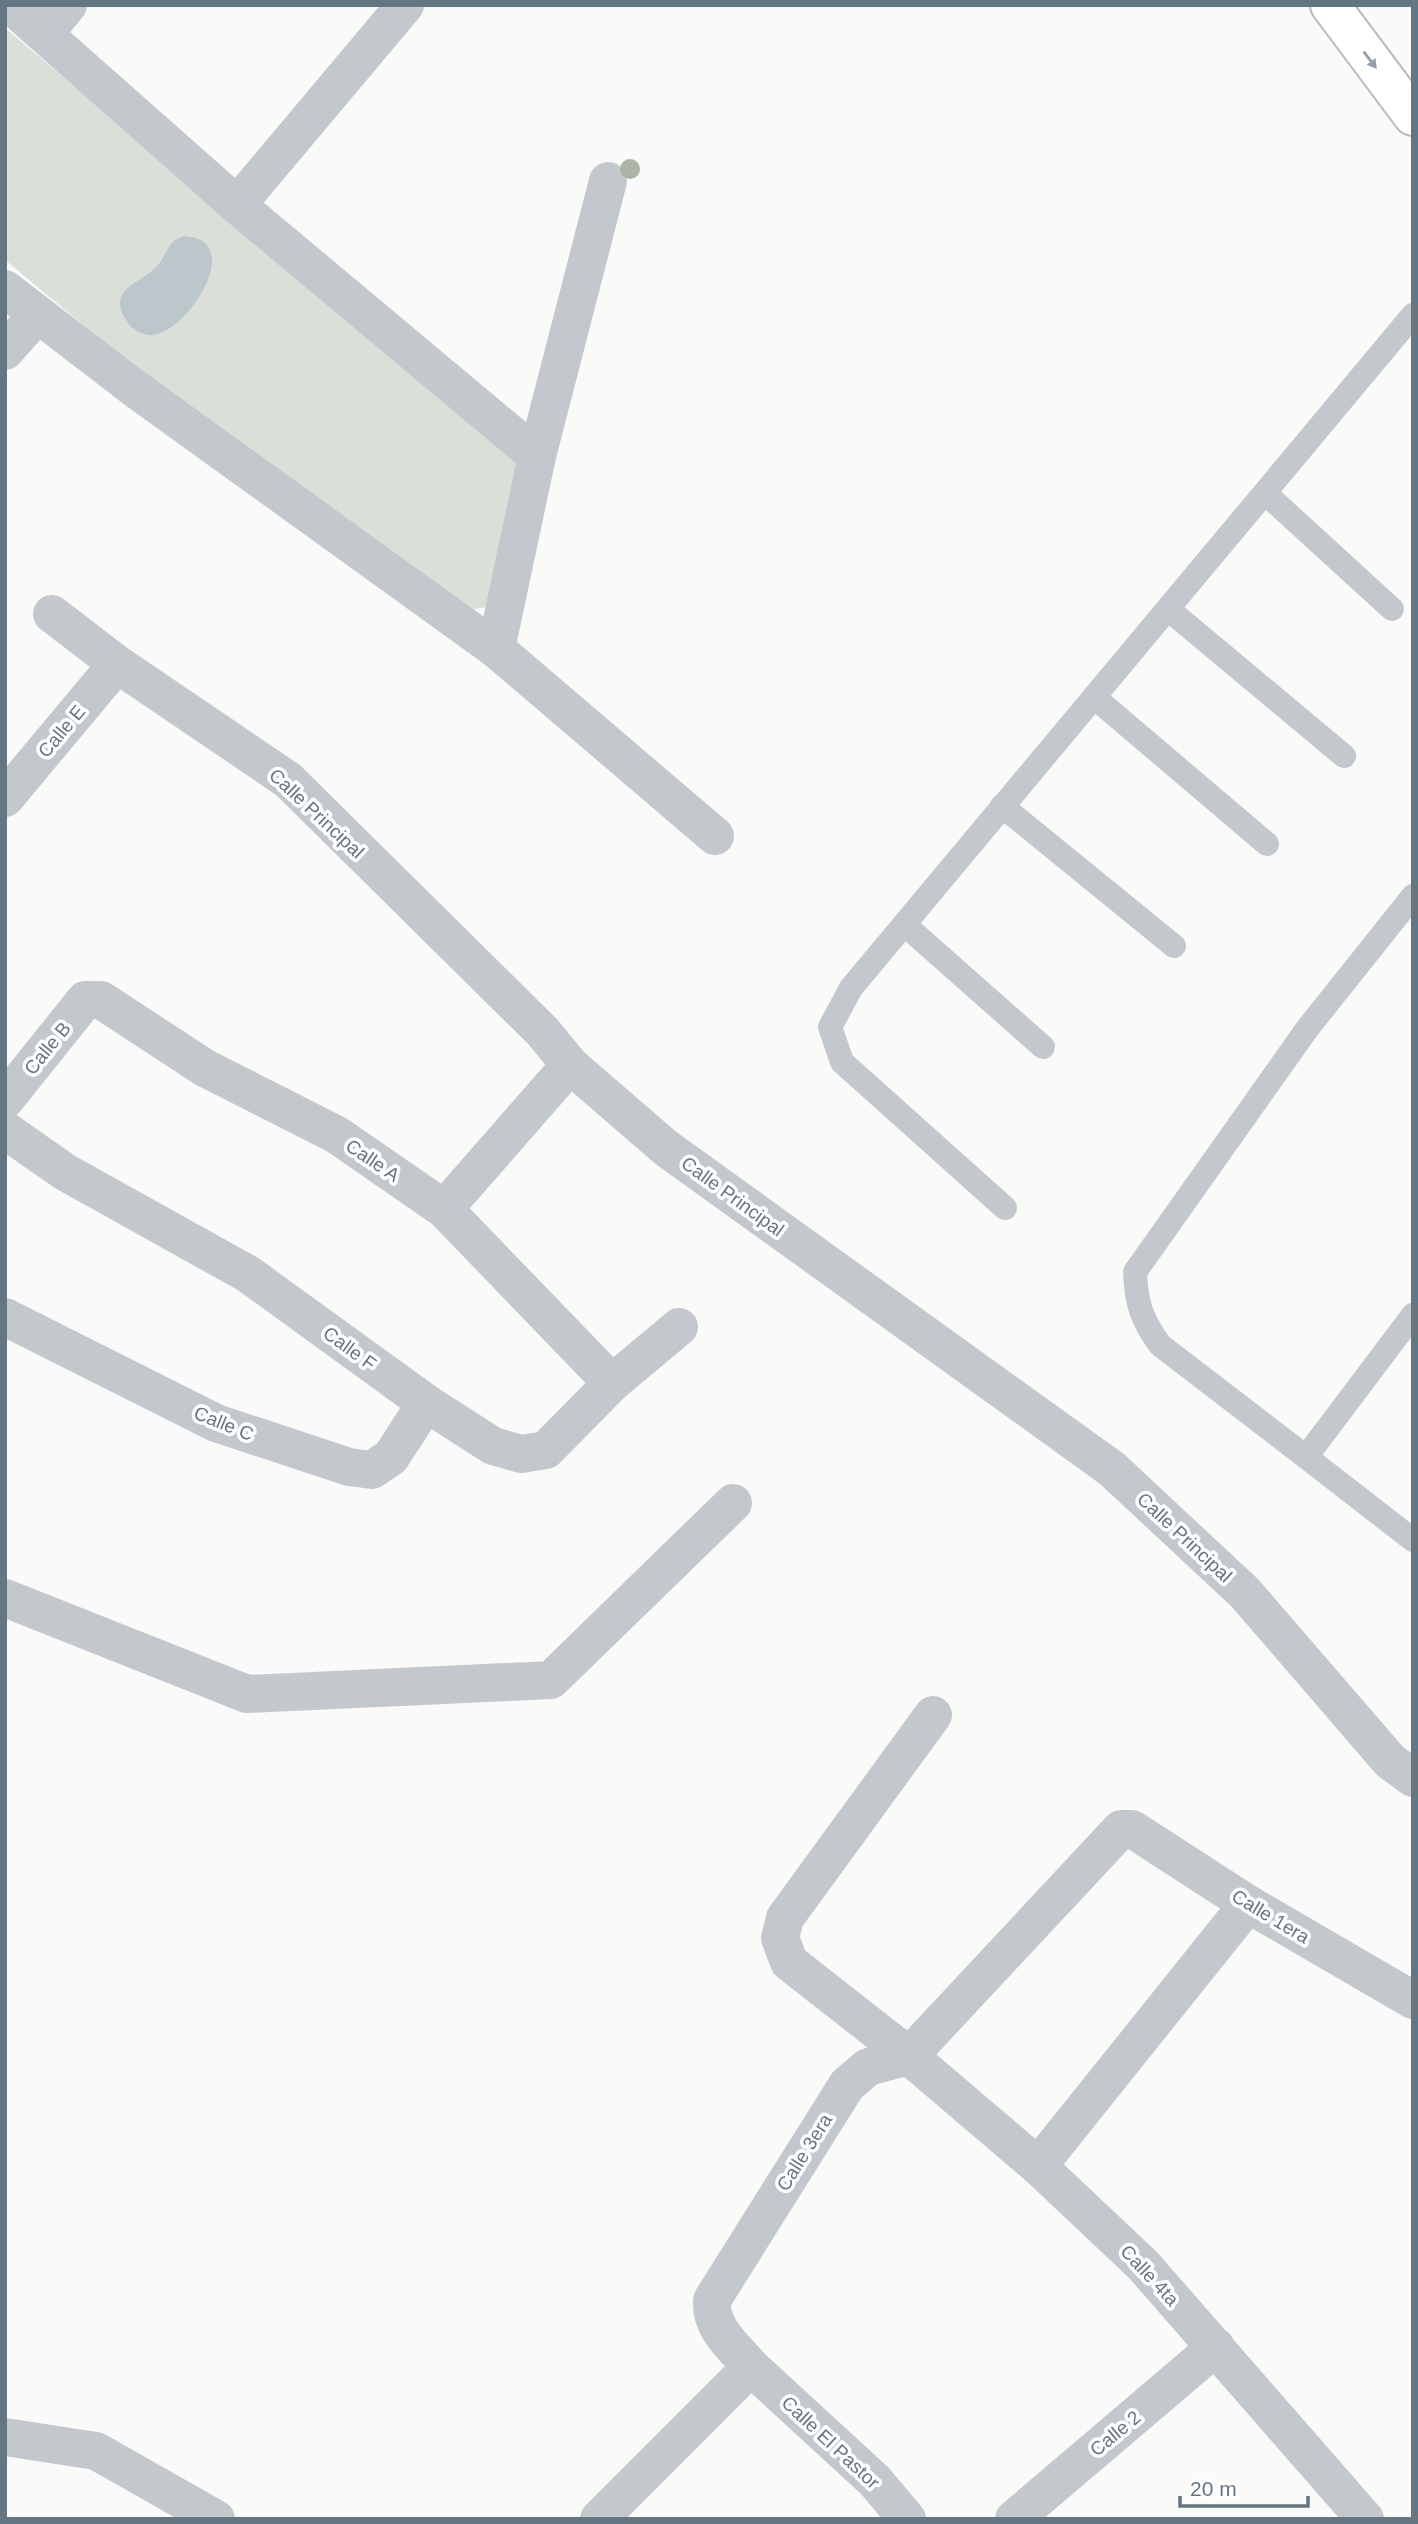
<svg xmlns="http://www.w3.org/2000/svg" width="1418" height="2524" font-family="Helvetica,sans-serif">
	<rect width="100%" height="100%" fill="#fafaf8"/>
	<polygon fill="#dadfd7" points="5,28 512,453 523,466 487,607 467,610 130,364 5,260"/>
	<path fill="#bbc7cb" d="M 184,236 C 249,240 185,336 151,335 C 142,335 133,330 128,323 C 103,289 143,283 157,266 C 168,254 166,242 184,236 Z"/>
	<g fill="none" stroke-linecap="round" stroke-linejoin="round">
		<defs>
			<polyline id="primary" points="1330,5 1413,116"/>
		</defs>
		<use href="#primary" stroke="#b5babe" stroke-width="42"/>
		<g stroke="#c3c8cc" stroke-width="24">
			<polyline points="1265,493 1392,609"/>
			<polyline points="1168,609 1344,756"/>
			<polyline points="1094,697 1267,844"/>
			<polyline points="1002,806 1174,946"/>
			<path d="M 1413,896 L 1307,1029 L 1135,1272 C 1136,1303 1142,1320 1160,1345 L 1306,1457 L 1413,1315"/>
			<polyline points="905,925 1043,1047"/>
			<polyline points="1005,1208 842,1062 830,1027 851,988 1413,315"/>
			<polyline points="1306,1457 1413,1540"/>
		</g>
		<g stroke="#c3c8cc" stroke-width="38">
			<polyline points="11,5 237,205 537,456"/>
			<polyline points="45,33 68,5"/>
			<polyline points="237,205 405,5"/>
			<polyline points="5,289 134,388 496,649 715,836"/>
			<polyline points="5,351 37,315"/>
			<polyline points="52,614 117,664 288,780 543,1032 570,1065 666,1148 1112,1469 1245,1593 1390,1761 1413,1778"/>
			<polyline points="496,649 537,456 608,181"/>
			<polyline points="5,798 117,664"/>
			<polyline points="5,1100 85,1000 101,1000 205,1068 337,1135 444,1209 612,1383"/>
			<polyline points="5,1130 65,1172 248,1274 426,1403 493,1446 521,1454 546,1450 612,1383 679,1327"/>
			<polyline points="444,1209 570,1065"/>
			<polyline points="5,1317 216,1423 349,1467 372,1470 391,1457 426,1403"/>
			<polyline points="5,1598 247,1694 551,1680 733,1503"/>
			<polyline points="933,1715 785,1918 780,1938 789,1962 909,2056 1038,2166 1143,2265 1365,2519"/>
			<polyline points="1038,2166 1248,1904"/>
			<polyline points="751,2367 875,2481 907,2519"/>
			<polyline points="5,2437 96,2451 216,2519"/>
			<path d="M 599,2519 L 751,2367 C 734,2347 710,2329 712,2300 L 847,2085 L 868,2067 L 909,2056 L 1121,1829 L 1132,1829 L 1248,1904 L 1413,2000"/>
			<polyline points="1014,2519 1216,2347"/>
		</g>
		<use href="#primary" stroke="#fff" stroke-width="38"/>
	</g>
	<circle fill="#aab4a7" cx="630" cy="169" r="10"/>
	<defs><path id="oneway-solid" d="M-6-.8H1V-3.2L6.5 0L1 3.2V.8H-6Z" transform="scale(1.75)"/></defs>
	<use fill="#939fa8" href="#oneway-solid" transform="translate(1370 60) rotate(53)"/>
	<g text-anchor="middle" stroke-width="7" stroke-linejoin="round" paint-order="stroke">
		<g font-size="19" fill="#657683" stroke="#fff">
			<text transform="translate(61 731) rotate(-50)" y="7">Calle E</text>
			<text transform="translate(317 813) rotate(43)" y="7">Calle Principal</text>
			<text transform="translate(47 1048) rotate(-51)" y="7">Calle B</text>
			<text transform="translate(373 1160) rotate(34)" y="7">Calle A</text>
			<text transform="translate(733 1196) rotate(36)" y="7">Calle Principal</text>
			<text transform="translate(350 1348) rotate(36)" y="7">Calle F</text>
			<text transform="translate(224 1423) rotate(22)" y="7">Calle C</text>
			<text transform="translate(1185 1537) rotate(43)" y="7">Calle Principal</text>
			<text transform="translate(1271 1916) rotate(31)" y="7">Calle 1era</text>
			<text transform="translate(804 2152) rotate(-58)" y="7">Calle 3era</text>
			<text transform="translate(1150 2275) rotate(47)" y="7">Calle 4ta</text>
			<text transform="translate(1115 2433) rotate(-40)" y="7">Calle 2</text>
			<text transform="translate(831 2442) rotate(43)" y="7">Calle El Pastor</text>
		</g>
	</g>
	<rect width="1418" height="2524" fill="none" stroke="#657683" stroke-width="14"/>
	<path d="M1180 2496v10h128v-10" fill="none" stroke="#657683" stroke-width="3.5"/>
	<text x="1190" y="2496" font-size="21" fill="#657683" stroke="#ffffff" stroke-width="5" paint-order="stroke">20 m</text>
</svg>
